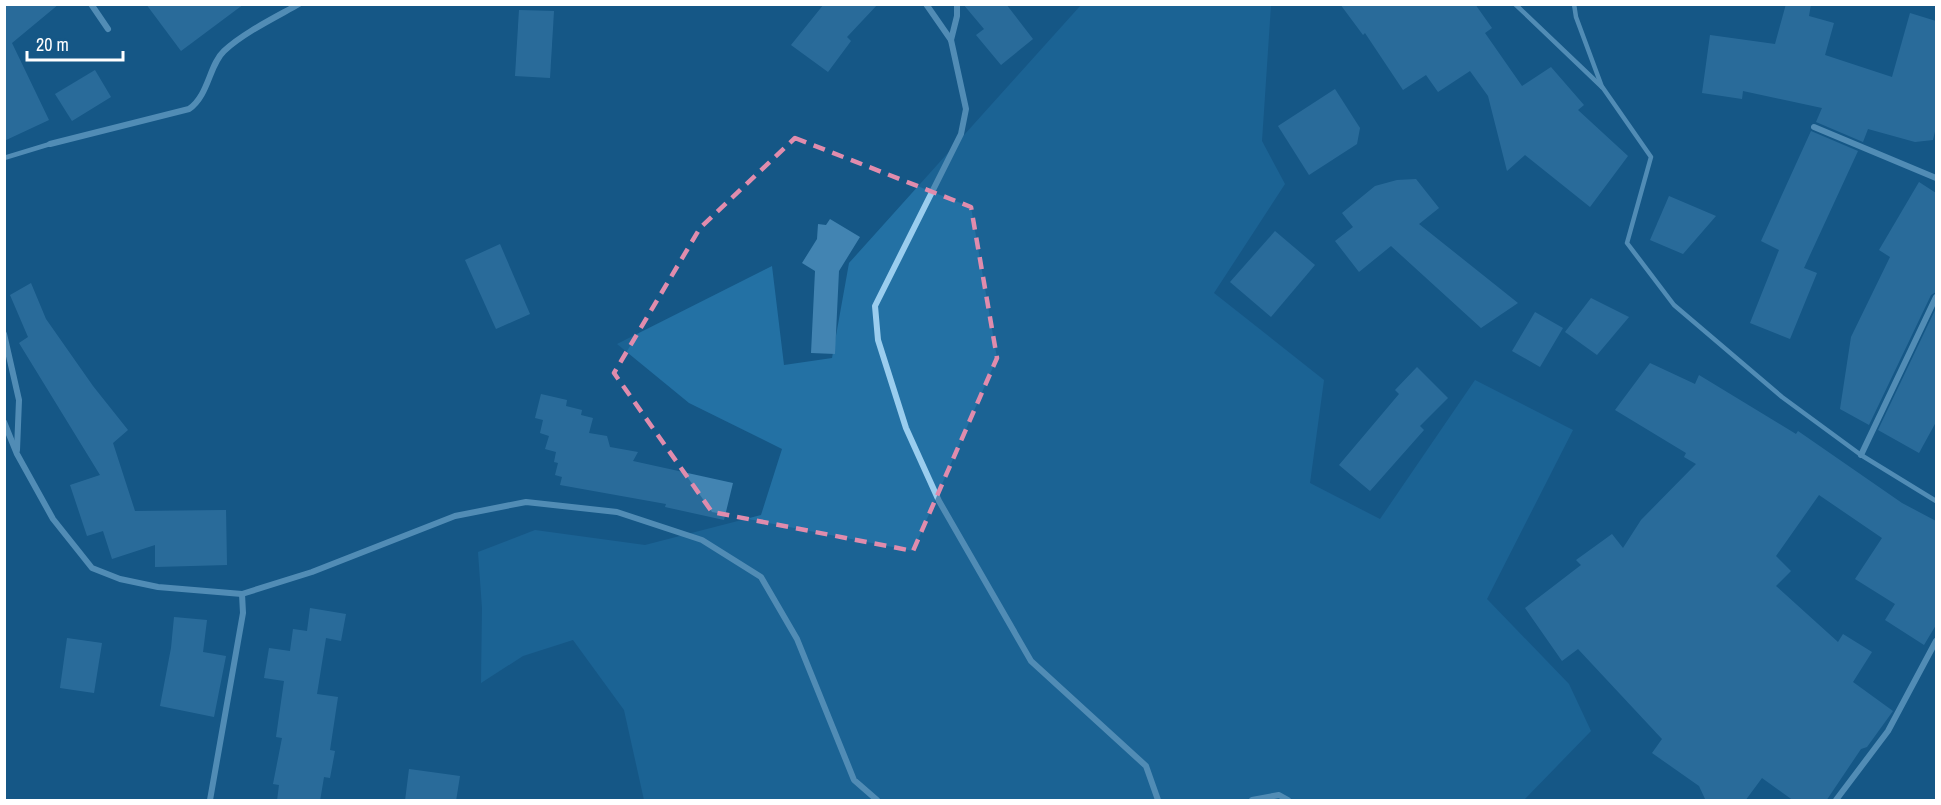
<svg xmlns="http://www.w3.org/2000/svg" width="1941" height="805" font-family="'Archivo Narrow',sans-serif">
	<rect width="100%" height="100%" fill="#155786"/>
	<polygon fill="#2371a4" points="1081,5 1271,5 1262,141 1285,184 1214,293 1324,380 1310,483 1380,519 1475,380 1573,430 1487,599 1569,684 1591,731 1524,800 644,800 624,710 573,640 523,656 481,683 482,608 478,552 535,530 645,545 761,515 782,449 689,403 617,344 772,266 784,365 832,358 849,263"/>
	<g fill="#4284b2">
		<polygon points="4,4 59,4 12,43 49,120 4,141"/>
		<polygon points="146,4 244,4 181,51"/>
		<polygon points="824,4 878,4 847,37 851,41 828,72 791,45"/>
		<polygon points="963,4 1006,4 1033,39 1001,65 976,35 984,29"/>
		<polygon points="1340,4 1475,4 1492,28 1485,33 1522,86 1551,67 1584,105 1578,110 1628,156 1590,207 1525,155 1507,171 1488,96 1470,71 1438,92 1426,75 1403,90 1365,33 1363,35"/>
		<polygon points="1786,4 1811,4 1809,16 1834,23 1825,55 1892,77 1910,13 1936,21 1936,127 1933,140 1915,142 1868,129 1863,142 1816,122 1822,108 1743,91 1742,99 1702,93 1710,35 1775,44"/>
		<polygon points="519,10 554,11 550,78 515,76"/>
		<polygon points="95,70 111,97 72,121 55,94"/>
		<polygon points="1335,89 1360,128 1357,144 1309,175 1278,126"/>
		<polygon points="1811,131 1858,151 1804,268 1817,273 1790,339 1750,323 1779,250 1761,241"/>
		<polygon points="1416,179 1439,208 1419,224 1518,303 1481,328 1391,246 1359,272 1335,241 1353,227 1342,213 1375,186 1397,180"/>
		<polygon points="1919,182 1936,193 1936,292 1931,295 1869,425 1840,409 1851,337 1890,257 1879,250"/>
		<polygon points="1669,196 1716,216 1683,254 1650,240"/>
		<polygon points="830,219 860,237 839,271 835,354 811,353 815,271 802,263 817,239 818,224 826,225"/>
		<polygon points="1275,231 1315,265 1271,317 1230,282"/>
		<polygon points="500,244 530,314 496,329 465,260"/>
		<polygon points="31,283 46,319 93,386 128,430 113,443 135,511 226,510 227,565 155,567 155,545 112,559 103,531 87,536 70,485 100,475 19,343 28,337 10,295"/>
		<polygon points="1591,298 1629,317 1597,355 1565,332"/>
		<polygon points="1936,308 1936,422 1919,453 1878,430"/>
		<polygon points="1535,312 1563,328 1540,367 1512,351"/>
		<polygon points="1650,363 1695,384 1699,375 1796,434 1798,431 1902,503 1936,521 1936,625 1924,645 1885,620 1895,604 1855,579 1882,538 1819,495 1776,556 1791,571 1776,586 1838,642 1843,634 1872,652 1853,682 1893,711 1867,747 1861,749 1826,801 1794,801 1762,778 1745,801 1706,801 1699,786 1652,753 1662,739 1578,649 1562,661 1525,608 1581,565 1576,560 1612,534 1623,548 1641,520 1696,464 1684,457 1686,453 1615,410"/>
		<polygon points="1417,367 1448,398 1420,426 1424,430 1370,491 1339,465 1399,394 1395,390"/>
		<polygon points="541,394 567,400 566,406 582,410 581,415 593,418 589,433 607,436 610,447 638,452 633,461 733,483 724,520 665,507 666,504 560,485 562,477 555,475 558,463 554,462 556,452 545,449 549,436 540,433 543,420 535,418"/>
		<polygon points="310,608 346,614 341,641 326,638 317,694 338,697 330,750 335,751 330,778 324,777 320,801 277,801 279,785 273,784 282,738 276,737 284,681 264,678 269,648 290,651 293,629 307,631"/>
		<polygon points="174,617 207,620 203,652 226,656 214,717 160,706 171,648"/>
		<polygon points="67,638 102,643 94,693 60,688"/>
		<polygon points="409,769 460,776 456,801 405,801"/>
	</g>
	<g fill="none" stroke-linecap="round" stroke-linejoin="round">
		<g stroke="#9acdee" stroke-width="4.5">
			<polyline points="1515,4 1603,88 1651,157 1627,243 1674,305 1782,397 1861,455 1936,501"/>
			<polyline points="1574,4 1576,17 1602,87"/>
			<polyline points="4,158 50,144"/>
		</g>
		<g stroke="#9acdee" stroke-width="6">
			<polyline points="91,4 108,29"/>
			<polyline points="926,4 951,40 966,109 961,134 875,306 878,340 906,428 939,501 1031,661 1146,766 1158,800"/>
			<polyline points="951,40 957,16 957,4"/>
			<polyline points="1814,127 1936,178"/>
			<path d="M 50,144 L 189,109 C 209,95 209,65 224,51 C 243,33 276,17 299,4"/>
			<polyline points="4,334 19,400 17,450"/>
			<polyline points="4,422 17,454 53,519 92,568 120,579 158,587 242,594 312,572 455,516 526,502 617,512 702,540 761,577 797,639 854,780 877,800"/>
			<polyline points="1861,455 1936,297"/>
			<polyline points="210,800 243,613 242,594"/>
			<polyline points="1252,800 1279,795 1288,800"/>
			<polyline points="1836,800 1888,731 1936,641"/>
		</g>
	</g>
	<path d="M0 0H1941V805H0ZM 795,138 L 971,207 L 997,358 L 913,551 L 712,512 L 614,373 L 700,228 Z" fill="#155786" fill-opacity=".55" fill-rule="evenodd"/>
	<path fill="none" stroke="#e08cad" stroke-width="4.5" stroke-dasharray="12 8" stroke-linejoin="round" d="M 795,138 L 971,207 L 997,358 L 913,551 L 712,512 L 614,373 L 700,228 Z"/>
	<rect width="1941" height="805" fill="none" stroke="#ffffff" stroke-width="12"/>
	<path d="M27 51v9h96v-9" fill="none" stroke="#ffffff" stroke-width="3"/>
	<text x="36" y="51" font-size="18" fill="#ffffff" stroke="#155786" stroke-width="4.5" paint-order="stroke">20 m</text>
</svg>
